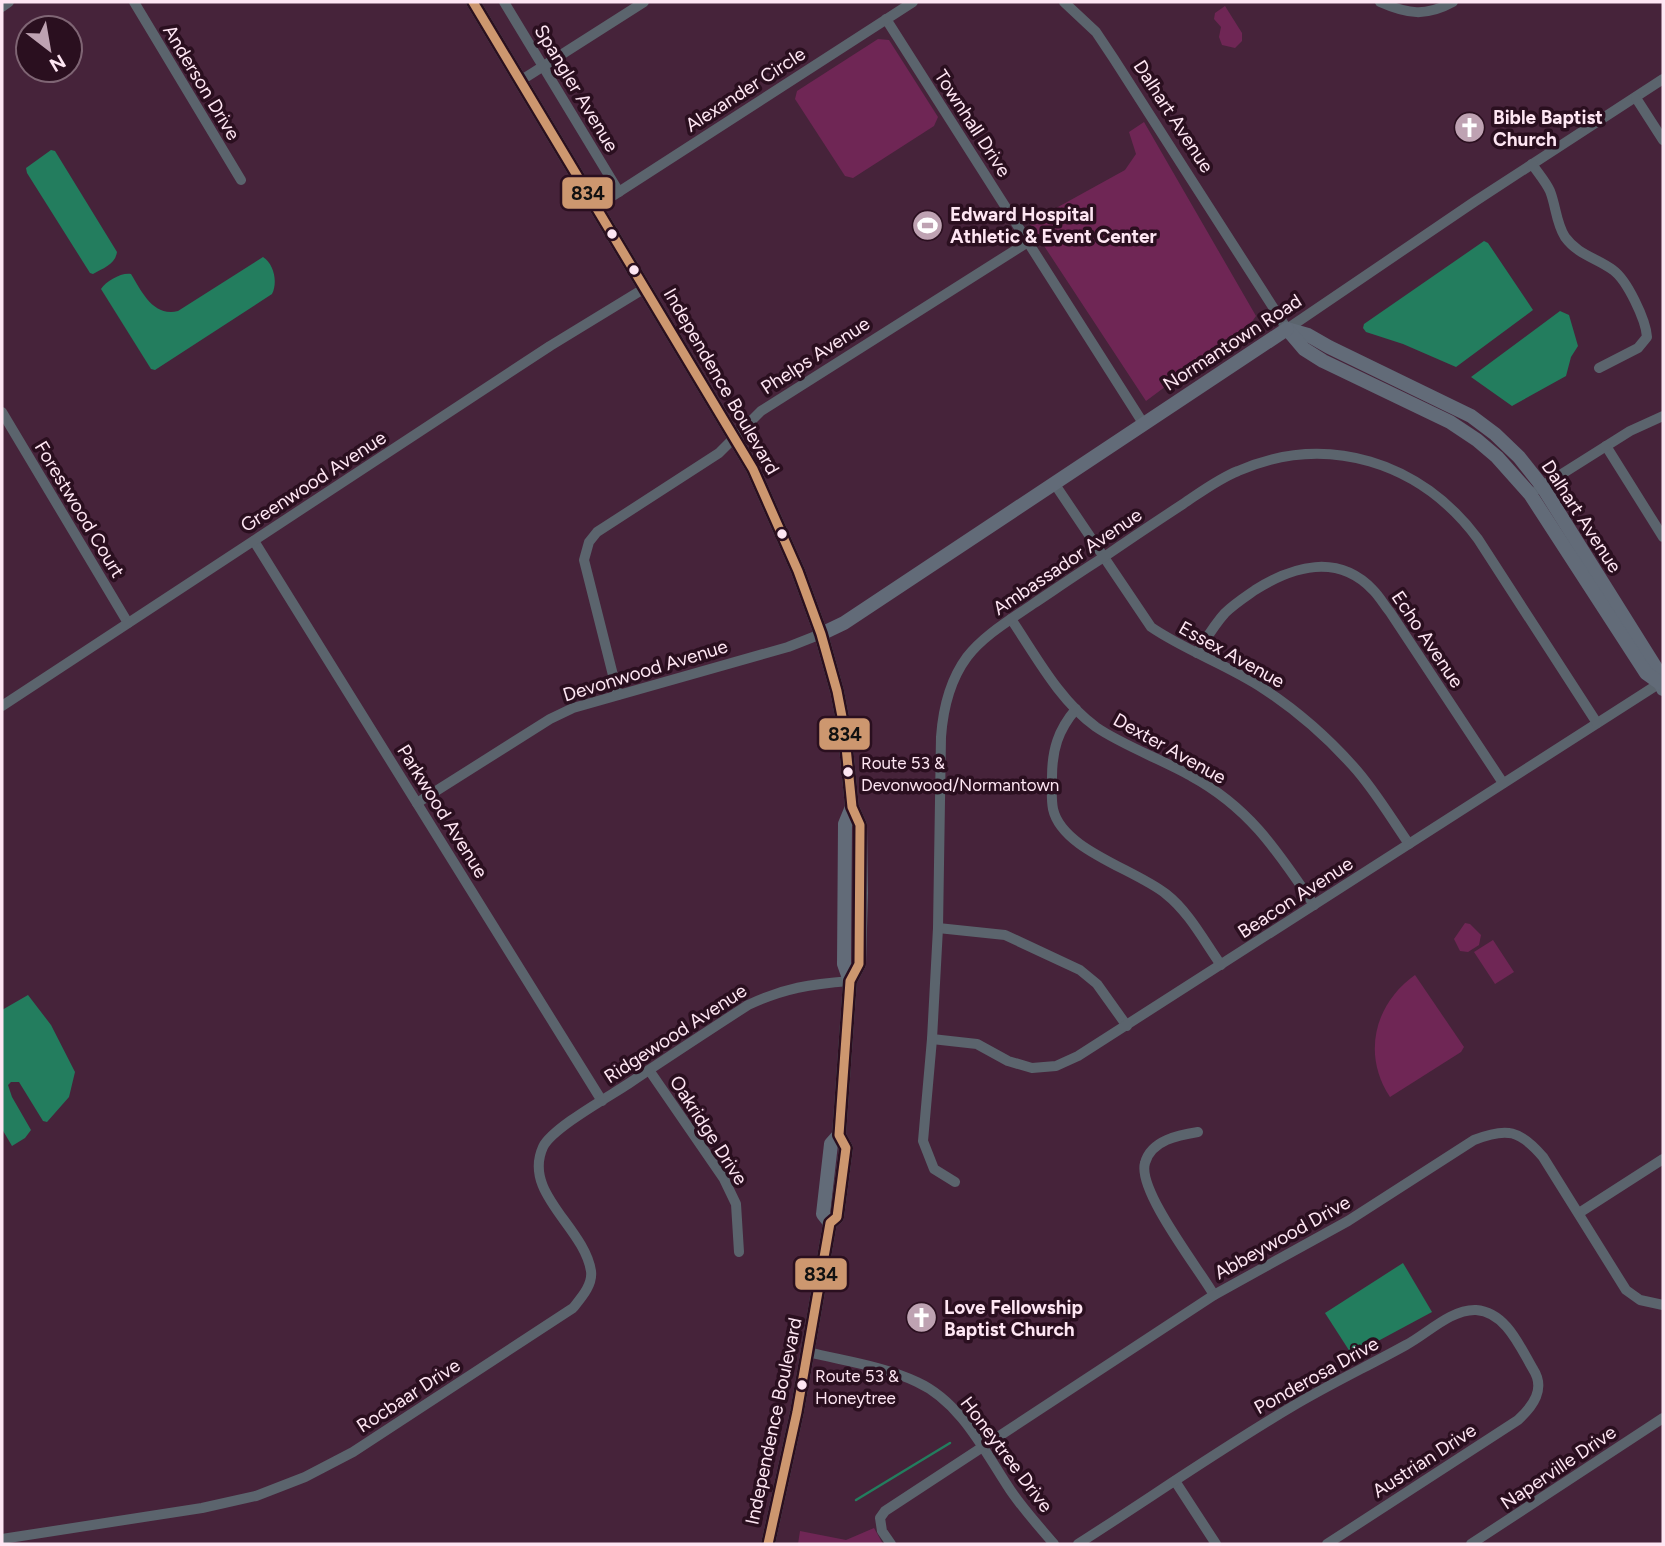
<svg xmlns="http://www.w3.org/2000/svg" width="1665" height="1546" font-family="Figtree,sans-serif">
	<rect width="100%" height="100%" fill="#46233a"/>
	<g fill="#6f2655">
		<polygon points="1225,6 1242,33 1242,41 1235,48 1222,45 1219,37 1221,27 1214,19 1215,13"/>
		<polygon points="878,39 889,40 938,117 934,126 853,178 845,176 795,99 797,91"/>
		<polygon points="1144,122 1256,316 1251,323 1146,401 1029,223 1125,170 1136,154 1129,132"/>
		<polygon points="1465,923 1470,924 1481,935 1479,945 1468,952 1460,951 1454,939"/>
		<polygon points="1493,940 1514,972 1495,984 1474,952"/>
		<path d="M 1415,975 L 1464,1047 L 1461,1052 L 1390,1097 C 1362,1055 1374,1004 1415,975 Z"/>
		<polygon points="874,1528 883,1544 798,1544 800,1531 846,1540"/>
	</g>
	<g fill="#237d5e">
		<path d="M 51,150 L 55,151 L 117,252 C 115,265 103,268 93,274 L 90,273 L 27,173 L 26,168 Z"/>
		<polygon points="1484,241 1488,243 1533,310 1456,367 1403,344 1366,332 1363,328 1364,324"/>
		<path d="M 263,257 C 274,264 278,282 272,294 L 155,370 L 151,369 L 101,289 C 106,281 122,272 131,274 C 142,292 153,317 178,311 Z"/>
		<polygon points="1560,311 1569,315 1578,346 1571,357 1566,376 1512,406 1471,377"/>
		<polygon points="28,995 51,1025 75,1072 69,1097 47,1122 43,1121 19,1082 11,1082 8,1085 12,1097 31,1130 25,1138 12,1146 2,1129 2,1010"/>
		<polygon points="1403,1263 1432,1312 1352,1355 1325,1313"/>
	</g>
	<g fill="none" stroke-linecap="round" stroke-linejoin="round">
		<polyline stroke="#237d5e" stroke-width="2.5" points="856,1500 950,1443"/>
		<g stroke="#5b646d" stroke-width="10">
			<polyline points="134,2 241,180"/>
			<polyline points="504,2 619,192"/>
			<polyline points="1064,2 1096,32 1114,59 1287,329 1474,202 1663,79"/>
			<path d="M 1380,2 C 1407,14 1426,17 1453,2"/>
			<polyline points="2,7 9,2"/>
			<polyline points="886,19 1143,423"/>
			<polyline points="520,81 644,2"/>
			<polyline points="1636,98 1663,140"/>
			<path d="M 1532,164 C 1538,173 1546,182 1550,191 C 1556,206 1556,223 1565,237 C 1578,255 1597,258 1613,270 C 1627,280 1646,320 1647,337 L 1638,348 L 1599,368"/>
			<polyline points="597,206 913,2"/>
			<polyline points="2,412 128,623"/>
			<polyline points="1606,446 1663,537"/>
			<path d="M 1054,483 L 1151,627 C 1186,651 1228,665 1264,689 C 1296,710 1327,737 1353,766 C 1374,789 1391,818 1409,844"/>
			<polyline points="1538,489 1630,431 1663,416"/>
			<polyline points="254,541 602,1101"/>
			<path d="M 1011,619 C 1036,656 1059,700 1096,727 C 1122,745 1163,760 1191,776 C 1250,808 1278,852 1314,905"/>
			<path d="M 1197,653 C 1206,639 1214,625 1225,613 C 1234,604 1245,597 1255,590 C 1293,566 1338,553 1373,590 C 1380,597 1384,605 1390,612 L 1503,783"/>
			<polyline points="618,695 584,560 589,542 597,532 719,453 761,411 1028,242"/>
			<polyline points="2,706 550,346 645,288"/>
			<path d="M 1076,709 C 1058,730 1052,750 1052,777 C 1052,787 1051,799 1053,809 C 1062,850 1135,869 1166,894 C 1189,912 1204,941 1221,965"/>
			<polyline points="417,803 550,719 573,708 788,647 821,634"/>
			<polyline points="938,928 1005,935 1080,970 1097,984 1127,1026"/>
			<polyline points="932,1039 977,1044 1008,1061 1032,1068 1056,1066 1078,1056 1660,683"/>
			<polyline points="649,1070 724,1179 736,1204 739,1252"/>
			<path d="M 1198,1132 C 1179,1135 1151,1140 1145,1163 C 1137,1190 1199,1269 1214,1295"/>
			<path d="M 955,1182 L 934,1169 L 923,1141 L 932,1039 L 938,928 L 941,737 C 943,709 950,680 967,657 C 984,635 1010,620 1033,604 C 1057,588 1080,572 1104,557 C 1130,539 1157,521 1183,504 C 1201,492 1218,479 1238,471 C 1327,432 1421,462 1478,539 L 1597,723"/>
			<polyline points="1579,1213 1663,1159"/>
			<path d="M 808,1352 C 844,1361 883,1366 917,1382 C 959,1401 983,1448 1007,1485 C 1020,1506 1038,1525 1054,1544"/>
			<polyline points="1175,1481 1216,1544"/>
			<path d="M 2,1539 L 202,1508 L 256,1496 L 305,1477 L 353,1452 L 573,1308 C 581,1298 593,1285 591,1271 C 584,1227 522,1193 543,1147 C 552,1128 610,1096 628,1084 C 668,1057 708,1031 748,1005 C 784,988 811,984 850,981"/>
			<path d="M 891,1544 L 882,1531 L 880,1518 L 885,1511 L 1214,1295 L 1348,1221 L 1474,1140 C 1507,1127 1520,1130 1543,1157 L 1626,1290 L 1640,1300 L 1663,1305"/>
			<path d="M 1078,1544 C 1150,1498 1220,1449 1293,1406 C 1330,1384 1368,1366 1406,1345 C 1427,1334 1451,1309 1476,1310 C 1506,1312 1520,1347 1533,1369 C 1546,1389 1533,1406 1518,1420 L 1327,1544"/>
			<polyline points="1471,1544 1663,1418"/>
		</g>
		<g stroke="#626b78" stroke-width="14">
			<polyline points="473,2 753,469 798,571 821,634 837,691 844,727 852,807 860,825 861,893 859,964 850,981"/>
			<polyline points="1287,329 1308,335 1329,347 1471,416 1495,434 1519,457 1542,486 1656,668 1663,689"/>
			<polyline points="1287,329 1304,349 1323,361 1450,422 1477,440 1497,457 1530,494 1646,673 1660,683"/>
			<polyline points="821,634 844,623 1287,329"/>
			<polyline points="830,1223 823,1214 831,1144 839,1135 850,981 844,964 845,824 852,807"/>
			<polyline points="768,1544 797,1412 830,1223 837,1217 846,1148 839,1135"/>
		</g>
		<defs>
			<polyline id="bus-1" points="473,2 753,469 798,571 821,634 837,691 844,727 852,807 860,825 859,964 850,981 839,1135 846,1148 837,1217 830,1223 797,1412 768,1544"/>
		</defs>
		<use href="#bus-1" stroke="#2a0f1f" stroke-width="14"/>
		<use href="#bus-1" stroke="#cd976f" stroke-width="9"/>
	</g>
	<defs>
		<symbol id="church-disc" viewBox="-11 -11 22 22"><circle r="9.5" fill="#bea2b2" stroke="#2a0f1f"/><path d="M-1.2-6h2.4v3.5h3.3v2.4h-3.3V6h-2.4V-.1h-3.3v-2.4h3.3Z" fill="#fff"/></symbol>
		<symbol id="stadium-disc" viewBox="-11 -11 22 22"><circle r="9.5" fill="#bea2b2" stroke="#2a0f1f"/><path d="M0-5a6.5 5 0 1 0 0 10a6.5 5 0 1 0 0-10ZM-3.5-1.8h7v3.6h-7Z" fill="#fff"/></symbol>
	</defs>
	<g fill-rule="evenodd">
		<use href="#church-disc" x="1452" y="110" width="35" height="35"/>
		<use href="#stadium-disc" x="910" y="208" width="35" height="35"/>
		<use href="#church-disc" x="904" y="1300" width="35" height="35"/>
	</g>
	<g fill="#fee6f3" stroke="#2a0f1f" stroke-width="2.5">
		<circle cx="612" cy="234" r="6"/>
		<circle cx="634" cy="270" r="6"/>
		<circle cx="782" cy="534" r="6"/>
		<circle cx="848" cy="772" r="6"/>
		<circle cx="802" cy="1385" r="6"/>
	</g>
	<g text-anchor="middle" stroke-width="7" stroke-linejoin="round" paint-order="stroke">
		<g font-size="17" fill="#fee6f3" stroke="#2a0f1f" text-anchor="start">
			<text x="861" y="769">Route 53 &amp;<tspan x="861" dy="22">Devonwood/Normantown</tspan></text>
			<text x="815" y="1382">Route 53 &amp;<tspan x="815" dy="22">Honeytree</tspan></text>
		</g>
		<g font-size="19" fill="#fee6f3" stroke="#2a0f1f">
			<text transform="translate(202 82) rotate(59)" y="7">Anderson Drive</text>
			<text transform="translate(577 88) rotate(59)" y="7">Spangler Avenue</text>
			<text transform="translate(745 89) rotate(-33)" y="7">Alexander Circle</text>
			<text transform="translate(1174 116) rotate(57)" y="7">Dalhart Avenue</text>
			<text transform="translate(973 123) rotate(57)" y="7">Townhall Drive</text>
			<text transform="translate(1232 342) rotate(-33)" y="7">Normantown Road</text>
			<text transform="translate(815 355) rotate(-33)" y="7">Phelps Avenue</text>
			<text transform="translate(722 381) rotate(60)" y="7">Independence Boulevard</text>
			<text transform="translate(313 481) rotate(-33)" y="7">Greenwood Avenue</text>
			<text transform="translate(80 509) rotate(59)" y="7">Forestwood Court</text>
			<text transform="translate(1582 516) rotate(57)" y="7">Dalhart Avenue</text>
			<text transform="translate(1067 561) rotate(-34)" y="7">Ambassador Avenue</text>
			<text transform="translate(1428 639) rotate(56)" y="7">Echo Avenue</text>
			<text transform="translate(1232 654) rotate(29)" y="7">Essex Avenue</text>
			<text transform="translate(645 670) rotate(-17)" y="7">Devonwood Avenue</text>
			<text transform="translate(1170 748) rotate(29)" y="7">Dexter Avenue</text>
			<text transform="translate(443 811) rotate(58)" y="7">Parkwood Avenue</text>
			<text transform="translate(1295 897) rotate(-33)" y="7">Beacon Avenue</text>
			<text transform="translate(675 1033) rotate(-33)" y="7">Ridgewood Avenue</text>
			<text transform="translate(709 1130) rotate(57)" y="7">Oakridge Drive</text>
			<text transform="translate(1282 1237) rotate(-29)" y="7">Abbeywood Drive</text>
			<text transform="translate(1316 1375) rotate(-29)" y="7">Ponderosa Drive</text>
			<text transform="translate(408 1395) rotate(-33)" y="7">Rocbaar Drive</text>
			<text transform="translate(773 1421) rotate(-78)" y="7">Independence Boulevard</text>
			<text transform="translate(1007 1454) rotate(53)" y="7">Honeytree Drive</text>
			<text transform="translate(1424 1460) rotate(-33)" y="7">Austrian Drive</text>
			<text transform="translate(1558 1467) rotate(-34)" y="7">Naperville Drive</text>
		</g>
		<g font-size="19" font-weight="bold" fill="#fee6f3" stroke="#2a0f1f" text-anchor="start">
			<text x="1493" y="124">Bible Baptist<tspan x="1493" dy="22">Church</tspan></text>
			<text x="950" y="221">Edward Hospital<tspan x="950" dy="22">Athletic &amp; Event Center</tspan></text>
			<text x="944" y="1314">Love Fellowship<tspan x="944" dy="22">Baptist Church</tspan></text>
		</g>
	</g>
	<g stroke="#2a0f1f" stroke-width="2.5">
		<rect x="561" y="176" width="53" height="34" rx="7" fill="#cd976f"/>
		<rect x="818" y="717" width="53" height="34" rx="7" fill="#cd976f"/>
		<rect x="794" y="1257" width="54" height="34" rx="7" fill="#cd976f"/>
	</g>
	<g font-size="19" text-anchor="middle" font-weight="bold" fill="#111">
		<text x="588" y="200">834</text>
		<text x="845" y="741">834</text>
		<text x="821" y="1281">834</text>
	</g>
	<rect width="1665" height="1546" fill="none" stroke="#fee6f3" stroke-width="7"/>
	<g transform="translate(49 49) rotate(149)"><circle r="33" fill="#2a0f1f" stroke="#7f6574" stroke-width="2"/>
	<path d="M0-5L12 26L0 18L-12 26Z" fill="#bea2b2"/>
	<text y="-10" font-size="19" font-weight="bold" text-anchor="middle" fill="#fee6f3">N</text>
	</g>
</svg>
